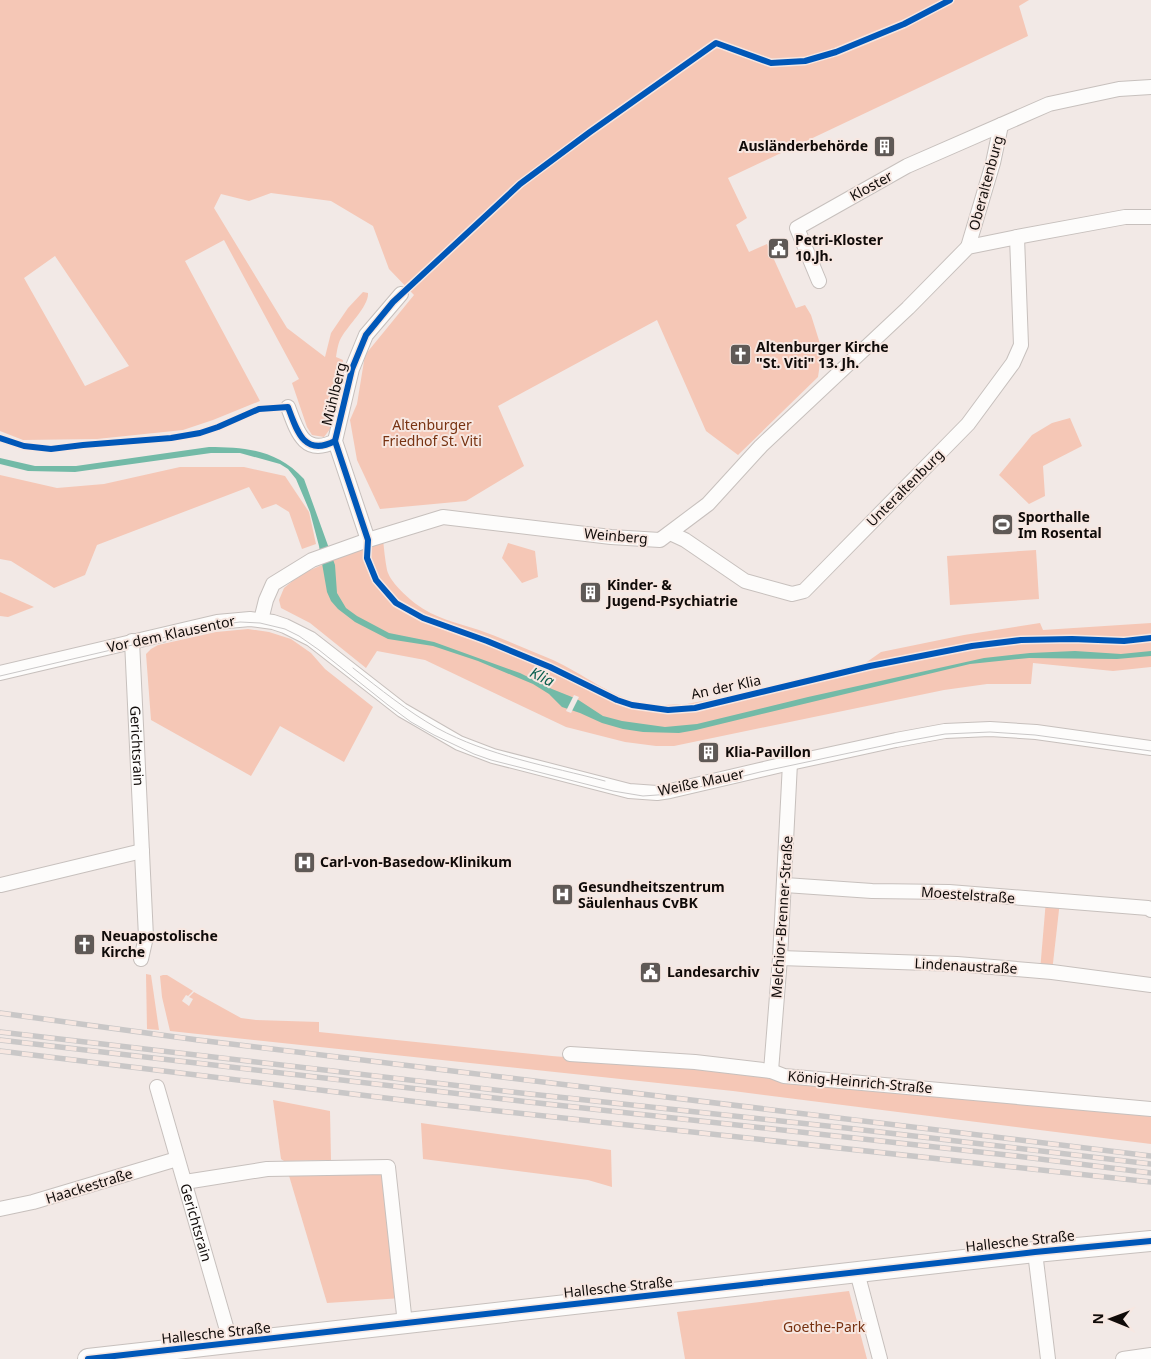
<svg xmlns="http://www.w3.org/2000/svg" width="1151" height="1359" font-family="'Noto Sans',sans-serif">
	<rect width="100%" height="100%" fill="#f2e9e6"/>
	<g fill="#f5c7b6" fill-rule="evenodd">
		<path d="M 0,0 L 1029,0 L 1019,6 L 1028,36 L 728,178 L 747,218 L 736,225 L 749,252 L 767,244 L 796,308 L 805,305 L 811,315 L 822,350 L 818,377 L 738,455 L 706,431 L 657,320 L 498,406 L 524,466 L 466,501 L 380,509 L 357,460 L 350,420 L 357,404 L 365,355 L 414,295 L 389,269 L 373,226 L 331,201 L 271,193 L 249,201 L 221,194 L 214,208 L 287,328 L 325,357 L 331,333 L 348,308 L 363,292 L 368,293 C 369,306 348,325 341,338 C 338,343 337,351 336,357 L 343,360 L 333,425 L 324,437 L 312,435 L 307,427 L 292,383 L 299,379 L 224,240 L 185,261 L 260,401 L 213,420 L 183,430 L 97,439 L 23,440 L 0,431 ZM 55,256 L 129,366 L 85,386 L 24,278 Z"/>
		<polygon points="1070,418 1082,446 1043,466 1045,496 1029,504 999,475 1032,435 1052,423"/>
		<polygon points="180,467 244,467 285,476 309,512 316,544 302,549 289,512 276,504 262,509 249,487 97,545 85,575 54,588 11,561 0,559 0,475 57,488 104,484"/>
		<path d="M 383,539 C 384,549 385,560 387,570 C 390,582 406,596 416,604 C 434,618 458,623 479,630 C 504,639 529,650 553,660 C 583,674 609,695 641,704 C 655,708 668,703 682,705 L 758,690 L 864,664 L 881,652 L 964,635 L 1040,623 L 1043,630 L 1151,623 L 1151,667 L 1113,671 L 1033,663 L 1031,684 L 987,684 L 944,690 L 674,746 L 656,746 L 625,742 L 566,727 L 425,660 L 377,651 L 366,668 L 310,623 L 281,608 L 279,600 L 284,588 L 301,574 Z"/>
		<polygon points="508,543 535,551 538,577 522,583 502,558"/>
		<polygon points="1036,550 1039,599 950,605 947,556"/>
		<polygon points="0,592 34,607 8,617 0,616"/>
		<polygon points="248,629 269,632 291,639 311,653 325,669 373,707 344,762 280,726 251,776 151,720 146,654 151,649 158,645 216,632"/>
		<polygon points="1046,900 1060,901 1052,972 1040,971"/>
		<polygon points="146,974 151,975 159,1030 147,1029"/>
		<polygon points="163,975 167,975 193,991 188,996 186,995 182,1001 189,1006 193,999 189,997 194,992 241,1018 256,1020 319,1022 319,1032 552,1056 755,1073 1151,1115 1151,1144 733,1091 170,1031 162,997 160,976"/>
		<polygon points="273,1100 330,1111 331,1160 284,1161 281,1159"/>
		<polygon points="421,1123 611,1150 612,1187 588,1180 423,1159"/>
		<polygon points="388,1167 402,1298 327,1303 287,1169"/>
		<polygon points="849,1291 867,1359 685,1359 677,1312"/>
	</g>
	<path fill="#73baa7" d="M 209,447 C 246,447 277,450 304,479 L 335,565 L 337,593 L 346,608 L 357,616 L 389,633 L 434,642 L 520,673 L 552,689 L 577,699 L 603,716 L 622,721 L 665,727 L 697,724 L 808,697 L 984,658 L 1030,653 L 1075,651 L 1121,654 L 1151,651 L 1151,656 L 1117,659 L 1029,658 L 970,664 L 696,730 L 679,733 L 643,732 L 623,729 L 602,723 L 580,713 L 562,707 L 549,694 L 533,684 L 478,661 L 433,646 L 388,639 L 355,622 L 338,609 L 331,601 L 327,592 L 319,546 L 310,512 L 296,479 L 288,469 L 280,464 L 240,453 L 211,453 L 75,472 L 28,471 L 0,464 L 0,458 L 35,466 L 76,466 Z"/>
	<polygon fill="#f2e9e6" points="574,695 579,697 571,713 566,711"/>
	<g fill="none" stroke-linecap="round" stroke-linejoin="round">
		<defs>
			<g id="street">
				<polyline points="968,247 993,163 1001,125"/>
				<polyline points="819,281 797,228 907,166 1049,104 1119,89 1151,87"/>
				<path d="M 288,407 C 297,431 304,457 335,441"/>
				<polyline points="670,533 685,540 745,581 792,594 804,591 968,424 1013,363 1021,345 1017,237"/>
				<polyline points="368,540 335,441 352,369 366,335 401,294"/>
				<polyline points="261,620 266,600 273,584 312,560 368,540 443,517 611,537 660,540 708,504 761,446 908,308 968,247 1017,237 1125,217 1151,217"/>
				<path id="s1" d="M 132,641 L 146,937 L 141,959"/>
				<polyline points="0,673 217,622 250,619 273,622 285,626 311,639 402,710 459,743 493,756 629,791 657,793 670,791 790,763 896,740 945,731 990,729 1036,732 1151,748"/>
				<polyline points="1,885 142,851"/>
				<polyline points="785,885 872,891 949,892 1148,908 1151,910"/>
				<polyline points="780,958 957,964 1052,972 1151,985"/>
				<polyline points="570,1054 695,1062 771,1071 784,1076 1151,1109"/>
				<polyline points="771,1071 780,958 790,763"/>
				<path id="s2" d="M 157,1087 L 231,1344"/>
				<polyline points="185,1182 267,1169 388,1167 405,1324"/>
				<polyline points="0,1209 33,1202 177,1159"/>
				<polyline points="1035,1252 1048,1359"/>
				<polyline points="857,1272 880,1359"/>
				<polyline points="1123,1359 1151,1355"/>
			</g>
			<polyline id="secondary" points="88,1359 1035,1252 1151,1241"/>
		</defs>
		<use href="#street" stroke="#c7c0bd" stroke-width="16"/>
		<use href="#secondary" stroke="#c7c0bd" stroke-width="22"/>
		<use href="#street" stroke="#fdfcfb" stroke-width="14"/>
		<use href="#secondary" stroke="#fdfcfb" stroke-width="20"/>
		<g stroke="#c9c7c7" stroke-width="1">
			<path d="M 353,668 C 380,689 407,711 437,728 C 488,756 549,766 605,781"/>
			<polyline points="0,676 218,625 240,622 260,623 285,629 299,636 319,650 388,705 411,722 434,735 474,754 491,760 613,791 643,796 671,794 760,772 896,743 945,734 990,732 1035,735 1151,751"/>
		</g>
		<defs>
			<g id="rail">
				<polyline points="0,1013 198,1040 1151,1156"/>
				<polyline points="0,1032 530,1094 846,1128 1151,1164"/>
				<polyline points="0,1040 529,1102 1016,1156 1151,1173"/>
				<polyline points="0,1051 435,1104 1151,1182"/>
			</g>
		</defs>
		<use href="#rail" stroke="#c9c7c7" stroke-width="5.5"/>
		<use href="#rail" stroke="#f7e7e1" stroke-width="4" stroke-dasharray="11" stroke-linecap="butt"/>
		<defs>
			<g id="cycleway">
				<polyline points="950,0 904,24 836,52 805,61 771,63 716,43 590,132 520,184 393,302 366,335 352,369 335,441 368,540 367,558 376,580 396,603 423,618 487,641 550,667 617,700 632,705 668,710 695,708 870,666 972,646 1021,640 1072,639 1124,641 1151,638"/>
				<path d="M 0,438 L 24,446 L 51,449 L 83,445 L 171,438 L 200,433 L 218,427 L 259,409 L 288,407 C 297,431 304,457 335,441"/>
				<polyline points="88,1359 1035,1252 1151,1241"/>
			</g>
		</defs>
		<use href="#cycleway" stroke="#f7e7e1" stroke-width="9"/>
		<use href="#cycleway" stroke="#0057b8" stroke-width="6"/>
	</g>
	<defs>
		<symbol id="building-square" viewBox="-11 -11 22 22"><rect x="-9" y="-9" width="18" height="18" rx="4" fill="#5f5956" stroke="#f7e7e1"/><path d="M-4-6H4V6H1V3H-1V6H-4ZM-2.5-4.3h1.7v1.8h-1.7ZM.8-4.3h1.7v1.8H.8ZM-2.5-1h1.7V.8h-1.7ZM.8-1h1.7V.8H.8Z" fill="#fff"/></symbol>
		<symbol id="civic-square" viewBox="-11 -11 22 22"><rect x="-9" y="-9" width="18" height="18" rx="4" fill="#5f5956" stroke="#f7e7e1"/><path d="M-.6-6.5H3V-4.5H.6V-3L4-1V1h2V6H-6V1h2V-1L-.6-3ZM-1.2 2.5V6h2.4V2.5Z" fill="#fff"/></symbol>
		<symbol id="church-square" viewBox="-11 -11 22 22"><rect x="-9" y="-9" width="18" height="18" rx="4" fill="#5f5956" stroke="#f7e7e1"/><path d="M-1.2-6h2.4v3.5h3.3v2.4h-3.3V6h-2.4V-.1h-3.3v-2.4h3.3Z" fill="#fff"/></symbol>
		<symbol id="stadium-square" viewBox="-11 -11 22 22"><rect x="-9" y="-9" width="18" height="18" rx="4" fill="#5f5956" stroke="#f7e7e1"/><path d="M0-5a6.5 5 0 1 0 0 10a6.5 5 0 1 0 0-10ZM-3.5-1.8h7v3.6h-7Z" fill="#fff"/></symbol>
		<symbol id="hospital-square" viewBox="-11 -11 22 22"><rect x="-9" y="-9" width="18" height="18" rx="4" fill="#5f5956" stroke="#f7e7e1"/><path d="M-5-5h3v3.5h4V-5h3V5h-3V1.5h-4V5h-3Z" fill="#fff"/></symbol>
	</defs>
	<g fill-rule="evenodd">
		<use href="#building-square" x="872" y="134" width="25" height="25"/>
		<use href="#civic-square" x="766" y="236" width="25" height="25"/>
		<use href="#church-square" x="728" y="342" width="25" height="25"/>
		<use href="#stadium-square" x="990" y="512" width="25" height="25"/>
		<use href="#building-square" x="578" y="580" width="25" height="25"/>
		<use href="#building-square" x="696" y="740" width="25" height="25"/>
		<use href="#hospital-square" x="292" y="850" width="25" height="25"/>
		<use href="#hospital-square" x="550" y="882" width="25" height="25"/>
		<use href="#church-square" x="72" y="932" width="25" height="25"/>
		<use href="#civic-square" x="638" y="960" width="25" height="25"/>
	</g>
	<g text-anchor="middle" stroke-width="4" stroke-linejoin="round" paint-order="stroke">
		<g font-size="14" font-weight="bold" fill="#100b09" stroke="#f7e7e1" text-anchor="start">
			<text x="868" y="151" text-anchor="end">Ausländerbehörde</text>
			<text x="795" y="245">Petri-Kloster<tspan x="795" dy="16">10.Jh.</tspan></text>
			<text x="756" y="352">Altenburger Kirche<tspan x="756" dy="16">"St. Viti" 13. Jh.</tspan></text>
			<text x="1018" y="522">Sporthalle<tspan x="1018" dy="16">Im Rosental</tspan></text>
			<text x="607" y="590">Kinder- &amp;<tspan x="607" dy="16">Jugend-Psychiatrie</tspan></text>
			<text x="725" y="757">Klia-Pavillon</text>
			<text x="320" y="867">Carl-von-Basedow-Klinikum</text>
			<text x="578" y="892">Gesundheitszentrum<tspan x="578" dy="16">Säulenhaus CvBK</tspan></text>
			<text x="101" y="941">Neuapostolische<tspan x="101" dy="16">Kirche</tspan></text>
			<text x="667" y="977">Landesarchiv</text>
		</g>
		<g font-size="14" fill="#100b09" stroke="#f7e7e1">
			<text transform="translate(986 183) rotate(-75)" y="5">Oberaltenburg</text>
			<text transform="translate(871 186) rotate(-29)" y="5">Kloster</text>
			<text transform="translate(334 394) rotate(-76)" y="5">Mühlberg</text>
			<text transform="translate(905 488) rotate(-45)" y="5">Unteraltenburg</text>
			<text transform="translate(616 536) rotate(5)" y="5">Weinberg</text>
			<text transform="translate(171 634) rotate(-12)" y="5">Vor dem Klausentor</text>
			<text transform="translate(726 687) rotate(-12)" y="5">An der Klia</text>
			<text dy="5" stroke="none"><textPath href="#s1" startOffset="105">Gerichtsrain</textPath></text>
			<text transform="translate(701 782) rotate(-12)" y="5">Weiße Mauer</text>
			<text transform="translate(968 895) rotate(4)" y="5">Moestelstraße</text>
			<text transform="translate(782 917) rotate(-86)" y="5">Melchior-Brenner-Straße</text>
			<text transform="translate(966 966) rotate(3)" y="5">Lindenaustraße</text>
			<text transform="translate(860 1082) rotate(5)" y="5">König-Heinrich-Straße</text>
			<text transform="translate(89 1186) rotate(-17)" y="5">Haackestraße</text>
			<text dy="5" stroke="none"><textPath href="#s2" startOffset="141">Gerichtsrain</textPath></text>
			<text transform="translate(1020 1241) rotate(-6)" y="5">Hallesche Straße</text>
			<text transform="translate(618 1287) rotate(-6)" y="5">Hallesche Straße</text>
			<text transform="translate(216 1333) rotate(-6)" y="5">Hallesche Straße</text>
		</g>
		<g font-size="14" fill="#773211" stroke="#f7e7e1">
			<text x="432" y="430">Altenburger<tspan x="432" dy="16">Friedhof St. Viti</tspan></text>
			<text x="824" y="1332">Goethe-Park</text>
		</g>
		<g font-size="15" font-style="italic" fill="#0c604f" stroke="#f7e7e1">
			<text transform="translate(542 677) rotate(26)" y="5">Klia</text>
		</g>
	</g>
	<g transform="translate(1111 1319) rotate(271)" stroke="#f7e7e1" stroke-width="4" paint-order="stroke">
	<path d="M0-4L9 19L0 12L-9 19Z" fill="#100b09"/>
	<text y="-8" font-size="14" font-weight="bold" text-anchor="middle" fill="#100b09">N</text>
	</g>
</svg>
